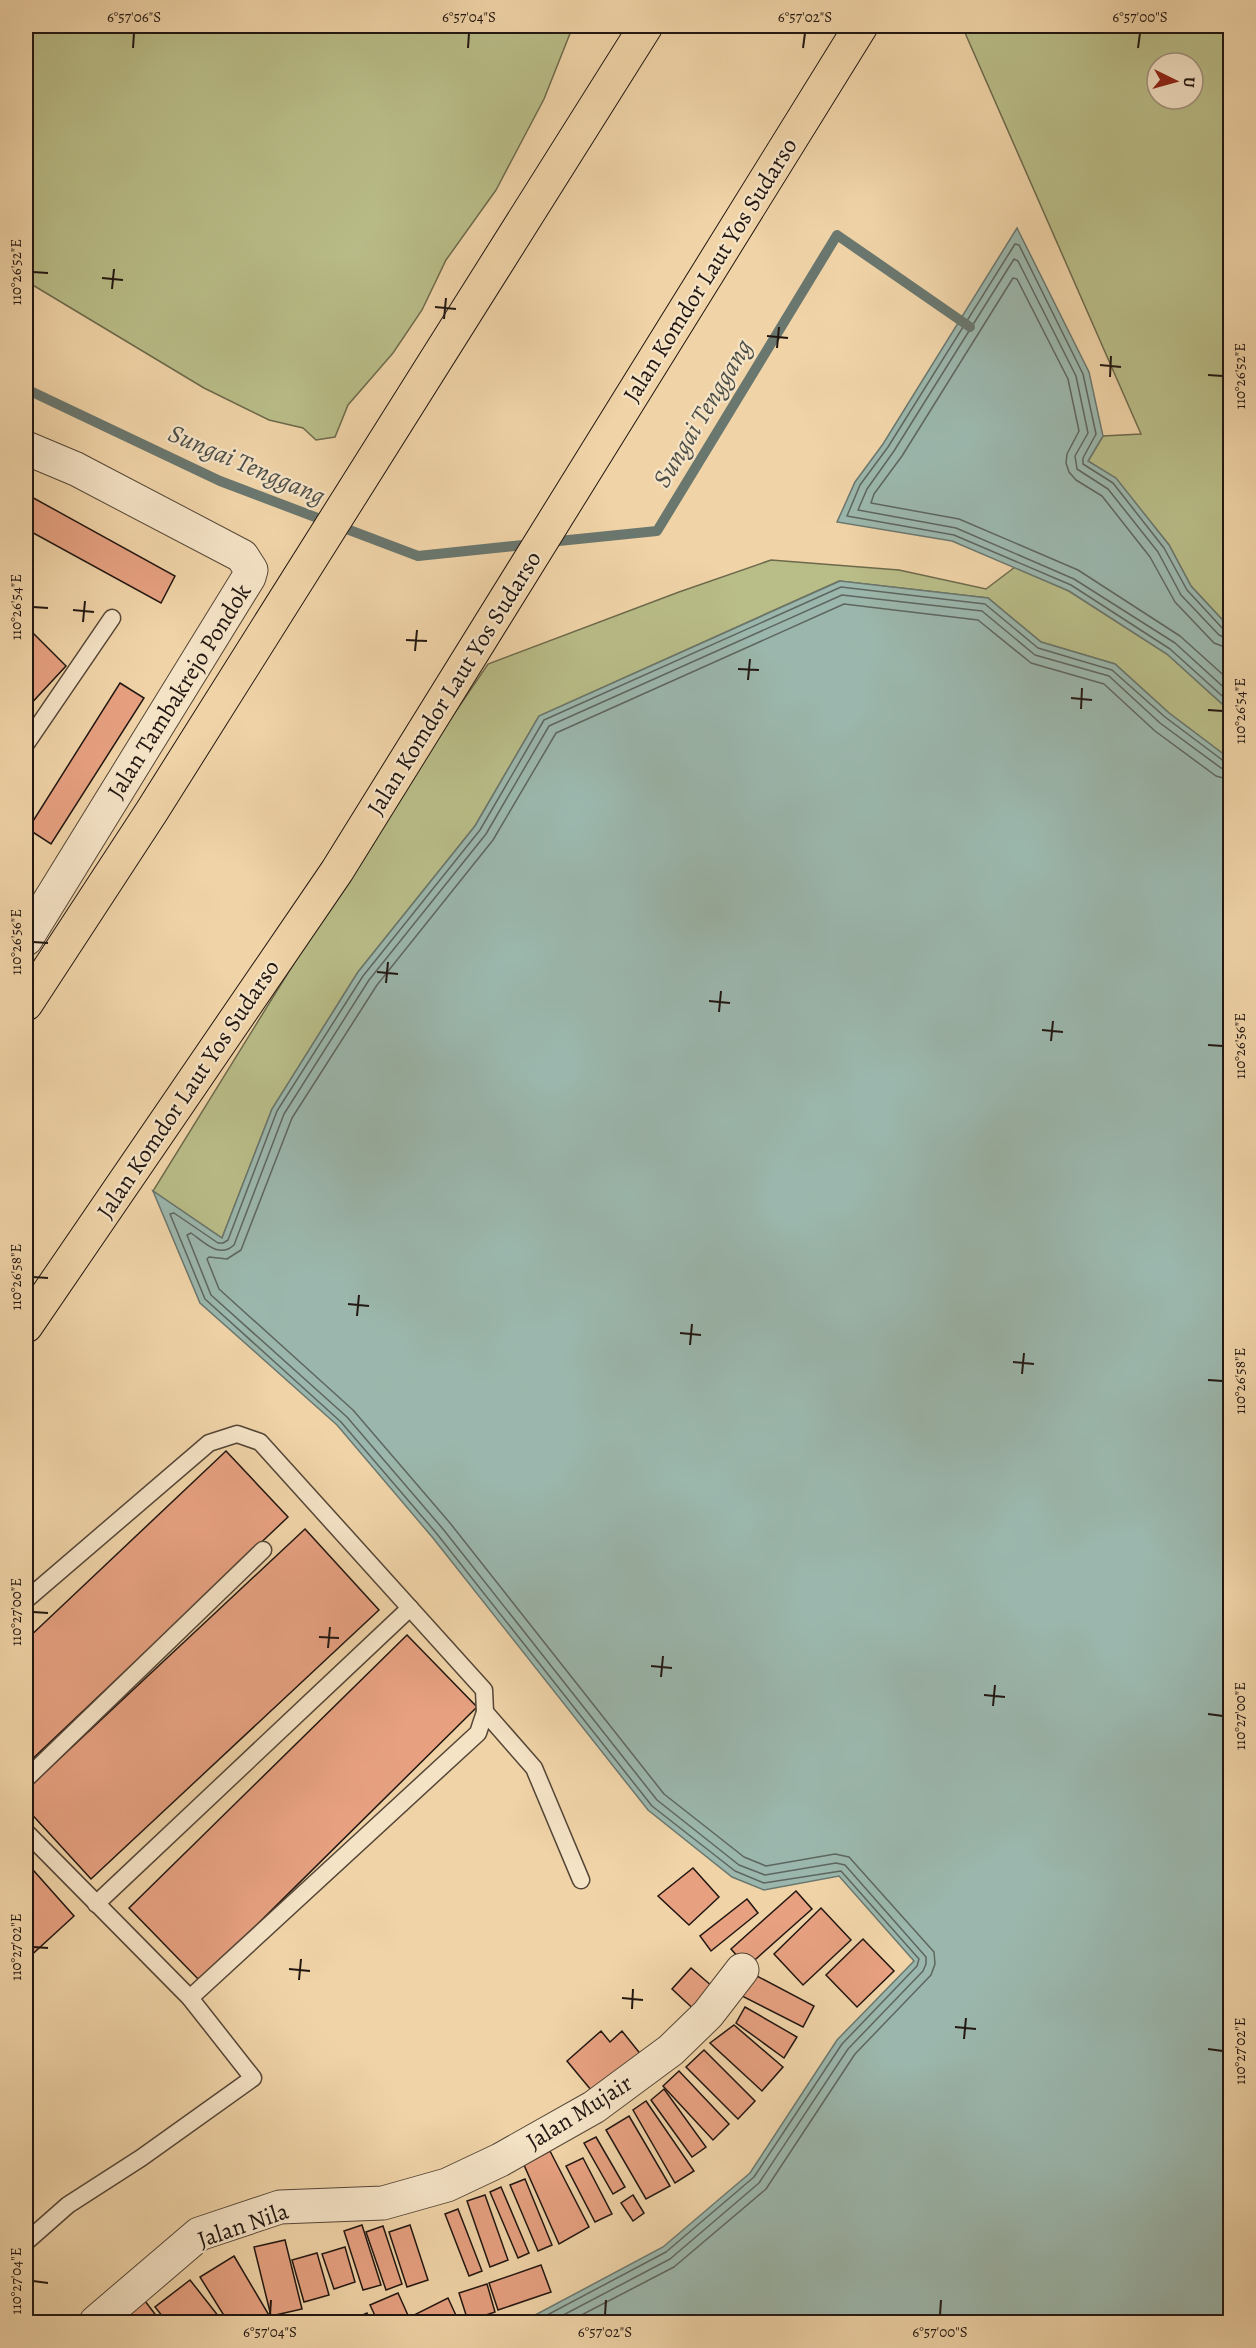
<svg xmlns="http://www.w3.org/2000/svg" width="1256" height="2348" font-family="Alegreya,serif">
	<rect width="100%" height="100%" fill="#f0d4a8"/>
	<filter id="stains"><feTurbulence type="fractalNoise" baseFrequency=".00333" numOctaves="4"/><feColorMatrix values="0 0 0 0 .2 0 0 0 0 .09 0 0 0 0 .02 0 0 0 .5 -.17"/></filter>
	<radialGradient id="worn" r=".72"><stop offset=".6" stop-color="#630" stop-opacity="0"/><stop offset="1" stop-color="#630" stop-opacity=".3"/></radialGradient>
	<g fill="#b9bd88" stroke="#6d6a4c" stroke-width="1.5" fill-rule="evenodd">
		<polygon points="26,26 573,26 544,99 496,190 446,260 422,310 393,353 348,405 335,437 316,440 303,428 269,420 204,388 26,281"/>
		<path d="M 962,26 L 1230,26 L 1230,628 L 1191,586 L 1169,545 L 1116,479 L 1088,461 L 1103,436 L 1141,434 ZM 1157,63 L 1193,63 L 1193,99 L 1157,99 Z"/>
		<polygon points="771,560 899,570 986,589 1015,567 1069,591 1167,654 1230,711 1230,759 1169,713 1115,664 1041,642 988,598 839,581 539,716 475,826 358,972 272,1109 222,1238 153,1191 309,939 441,733 488,664 679,592"/>
	</g>
	<g fill="#9bb7ad" stroke="#6a776f" stroke-width="1.5">
		<polygon points="1017,228 1089,372 1103,436 1088,461 1116,478 1169,545 1191,586 1230,628 1230,711 1167,654 1069,591 952,541 837,522 855,482 883,444"/>
		<polygon points="840,581 988,598 1041,642 1115,664 1169,713 1230,759 1230,2322 522,2322 663,2247 750,2173 837,2040 914,1961 839,1876 764,1890 732,1877 648,1810 433,1538 337,1425 200,1303 153,1191 222,1238 272,1109 358,972 475,826 539,716"/>
	</g>
	<g fill="none" stroke-linecap="round" stroke-linejoin="round">
		<g stroke="#5e665f" stroke-width="1.5">
			<polyline points="1230,632 1224,630 1187,590 1164,548 1113,483 1083,464 1083,458 1096,434 1083,374 1019,245 1015,244 888,447 860,485 847,516 954,535 1071,585 1170,649 1230,703"/>
			<polyline points="1230,640 1219,635 1181,595 1158,552 1108,489 1077,469 1075,456 1088,433 1076,376 1018,261 1014,259 894,451 867,489 858,510 956,528 1074,579 1175,643 1230,693"/>
			<polyline points="1230,649 1214,643 1175,602 1150,557 1102,496 1076,480 1069,472 1066,463 1067,454 1079,431 1068,379 1017,279 1013,278 902,456 874,494 871,503 959,519 1078,570 1180,636 1230,681"/>
			<polyline points="534,2322 666,2252 754,2177 842,2044 917,1966 919,1959 841,1871 764,1883 735,1871 652,1806 437,1534 341,1422 205,1299 170,1214 174,1213 218,1243 223,1243 228,1240 277,1111 363,976 480,830 544,720 841,587 985,604 1038,648 1112,670 1165,717 1225,762 1230,763"/>
			<path d="M 550,2322 L 670,2259 L 759,2183 L 848,2049 L 923,1971 L 926,1964 L 926,1957 L 845,1865 L 836,1863 L 765,1875 L 739,1865 L 657,1800 L 443,1529 L 347,1417 L 211,1295 L 187,1235 L 191,1233 C 204,1242 219,1259 234,1245 L 284,1114 L 369,980 L 486,834 L 549,726 L 842,595 L 982,611 L 1035,655 L 1109,676 L 1160,723 L 1221,768 L 1230,771"/>
			<polyline points="568,2322 674,2267 766,2189 855,2054 931,1975 935,1964 934,1952 849,1857 835,1854 766,1866 744,1857 664,1794 450,1523 353,1410 219,1289 207,1259 209,1257 227,1259 241,1250 292,1118 377,985 493,840 556,733 844,604 978,620 1031,663 1104,684 1155,731 1216,776 1230,780"/>
		</g>
		<g stroke="#6a776f" stroke-width="10">
			<polyline points="26,389 220,481 418,556 533,544"/>
			<polyline points="549,542 657,531 837,235 970,327"/>
		</g>
	</g>
	<g fill="#e7a181" stroke="#211611" stroke-width="1.5">
		<polygon points="28,495 175,576 161,603 26,529 26,501"/>
		<polygon points="26,626 66,666 26,709"/>
		<polygon points="120,683 144,698 51,844 28,829"/>
		<polygon points="226,1451 288,1517 26,1765 26,1640"/>
		<polygon points="305,1529 379,1610 91,1879 26,1808 26,1790"/>
		<polygon points="407,1635 477,1707 200,1981 129,1908"/>
		<polygon points="26,1862 74,1916 26,1960"/>
		<polygon points="693,1868 719,1897 689,1925 658,1896"/>
		<polygon points="796,1891 812,1909 747,1967 731,1949"/>
		<polygon points="747,1899 758,1913 711,1951 700,1936"/>
		<polygon points="821,1908 851,1940 803,1985 774,1954"/>
		<polygon points="863,1939 894,1971 857,2007 826,1975"/>
		<polygon points="691,1968 720,1993 700,2015 672,1989"/>
		<polygon points="753,1974 814,2006 803,2027 742,1996"/>
		<polygon points="745,2007 797,2037 784,2058 736,2023"/>
		<polygon points="734,2025 783,2067 762,2091 710,2043"/>
		<polygon points="601,2031 610,2042 622,2031 642,2056 596,2096 567,2061"/>
		<polygon points="704,2050 755,2101 738,2119 686,2067"/>
		<polygon points="679,2071 729,2124 713,2140 663,2086"/>
		<polygon points="664,2089 706,2147 692,2157 651,2100"/>
		<polygon points="646,2101 694,2171 675,2183 633,2110"/>
		<polygon points="629,2116 670,2186 646,2199 606,2130"/>
		<polygon points="596,2137 625,2187 613,2194 584,2143"/>
		<polygon points="550,2151 589,2227 559,2244 524,2165"/>
		<polygon points="583,2158 612,2214 595,2222 566,2166"/>
		<polygon points="525,2179 552,2245 538,2251 510,2185"/>
		<polygon points="501,2187 529,2253 518,2258 490,2192"/>
		<polygon points="485,2195 508,2260 490,2267 467,2201"/>
		<polygon points="633,2195 644,2213 633,2221 621,2203"/>
		<polygon points="458,2209 482,2271 469,2276 445,2214"/>
		<polygon points="362,2225 381,2285 363,2290 344,2231"/>
		<polygon points="410,2225 428,2280 407,2287 389,2232"/>
		<polygon points="383,2226 402,2284 386,2290 366,2232"/>
		<polygon points="285,2240 302,2309 271,2316 254,2247"/>
		<polygon points="345,2247 355,2282 334,2289 322,2254"/>
		<polygon points="317,2253 329,2295 304,2302 292,2260"/>
		<polygon points="234,2256 273,2322 228,2322 200,2277"/>
		<polygon points="541,2265 551,2292 498,2310 489,2283"/>
		<polygon points="190,2280 223,2322 167,2322 155,2307"/>
		<polygon points="487,2284 495,2312 468,2321 459,2293"/>
		<polygon points="398,2293 411,2322 378,2322 370,2305"/>
		<polygon points="448,2298 459,2322 415,2322 412,2316"/>
		<polygon points="145,2301 161,2322 134,2322 127,2314"/>
		<polygon points="367,2313 371,2322 347,2322"/>
	</g>
	<g fill="none" stroke-linecap="round" stroke-linejoin="round">
		<defs>
			<g id="service">
				<polyline points="26,744 112,618"/>
				<polyline points="26,1600 209,1443 237,1434 260,1442 484,1690 485,1712 478,1733 190,1998"/>
				<polyline points="485,1712 534,1768 581,1880"/>
				<polyline points="26,1779 263,1550"/>
				<polyline points="26,1832 190,1998 253,2078 141,2158 68,2205 26,2242"/>
				<polyline points="96,1904 410,1608"/>
			</g>
			<g id="minor">
				<polyline points="26,448 76,469 242,556 251,570 249,577 26,939"/>
				<polyline points="96,2322 199,2234 280,2207 383,2203 447,2185 500,2160 594,2107 671,2050 708,2014 742,1970"/>
			</g>
			<g id="trunk">
				<polyline points="26,1004 152,811 646,26"/>
				<polyline points="26,1326 337,871 861,26"/>
			</g>
		</defs>
		<use href="#service" stroke="#554637" stroke-width="19"/>
		<use href="#minor" stroke="#554637" stroke-width="35"/>
		<use href="#trunk" stroke="#211611" stroke-width="35"/>
		<use href="#service" stroke="#f5e3c6" stroke-width="16"/>
		<use href="#minor" stroke="#f5e3c6" stroke-width="33"/>
		<use href="#trunk" stroke="#f0d4a8" stroke-width="33"/>
	</g>
	<path fill="none" stroke="#211611" stroke-width="2" d="M 133,48 L 134,33M 468,48 L 469,33M 803,48 L 805,33M 1138,48 L 1140,33M 33,272 L 48,273M 102,278 L 123,280M 112,289 L 114,269M 435,307 L 456,309M 444,319 L 446,298M 767,336 L 788,338M 777,348 L 779,327M 1100,365 L 1121,367M 1208,375 L 1223,376M 1110,377 L 1111,356M 33,607 L 48,608M 73,610 L 94,612M 83,622 L 85,601M 406,640 L 427,641M 415,651 L 417,630M 738,669 L 759,670M 748,680 L 750,659M 1071,698 L 1092,700M 1081,709 L 1082,688M 1208,710 L 1223,711M 33,942 L 48,943M 377,972 L 398,974M 386,983 L 388,962M 709,1001 L 730,1003M 719,1012 L 721,991M 1042,1030 L 1063,1032M 1051,1041 L 1053,1021M 1208,1045 L 1223,1046M 33,1277 L 48,1278M 348,1304 L 369,1306M 357,1316 L 359,1295M 680,1333 L 701,1335M 690,1345 L 692,1324M 1013,1362 L 1034,1364M 1022,1374 L 1024,1353M 1208,1380 L 1223,1381M 33,1612 L 48,1613M 319,1637 L 339,1638M 328,1648 L 330,1627M 651,1666 L 672,1668M 661,1677 L 663,1656M 984,1695 L 1005,1697M 993,1706 L 995,1685M 1208,1714 L 1223,1716M 33,1947 L 48,1948M 289,1969 L 310,1971M 299,1980 L 301,1959M 622,1998 L 643,2000M 632,2009 L 633,1989M 955,2027 L 976,2029M 964,2039 L 966,2018M 1208,2049 L 1223,2051M 33,2281 L 48,2283M 270,2315 L 271,2300M 605,2315 L 606,2300M 940,2315 L 941,2300"/>
	<g text-anchor="middle" stroke-width="4.5" stroke-linejoin="round" paint-order="stroke">
		<g font-size="24" fill="#211611" stroke="#f5e3c6">
			<text transform="translate(710 270) rotate(-58)" y="8">Jalan Komdor Laut Yos Sudarso</text>
			<text transform="translate(454 683) rotate(-58)" y="8">Jalan Komdor Laut Yos Sudarso</text>
			<text transform="translate(179 691) rotate(-58)" y="8">Jalan Tambakrejo Pondok</text>
			<text transform="translate(188 1089) rotate(-56)" y="8">Jalan Komdor Laut Yos Sudarso</text>
			<text transform="translate(579 2112) rotate(-32)" y="8">Jalan Mujair</text>
			<text transform="translate(243 2225) rotate(-19)" y="8">Jalan Nila</text>
		</g>
		<g font-size="26" font-style="italic" fill="#4c4e48" stroke="#f5e3c6">
			<text transform="translate(702 413) rotate(-59)" y="9">Sungai Tenggang</text>
			<text transform="translate(247 464) rotate(23)" y="9">Sungai Tenggang</text>
		</g>
	</g>
	<rect width="1256" height="2348" fill="none" stroke="#f0d4a8" stroke-width="66"/>
	<g transform="translate(1175 81) rotate(95)"><circle r="28" fill="#f5e3c6" stroke="#a0917e" stroke-width="1.5"/>
	<path d="M0-4.5L10 22L0 15L-10 22Z" fill="#8f2418"/>
	<text y="-9" font-size="16" font-weight="bold" text-anchor="middle" fill="#211611">U</text>
	</g>
	<rect x="33" y="33" width="1190" height="2282" fill="none" stroke="#211611" stroke-width="2"/>
	<g font-size="15" text-anchor="middle" fill="#211611">
		<text x="134" y="22">6°57'06"S</text>
		<text x="469" y="22">6°57'04"S</text>
		<text x="805" y="22">6°57'02"S</text>
		<text x="1140" y="22">6°57'00"S</text>
		<text transform="translate(16 272) rotate(-90)" y="5">110°26'52"E</text>
		<text transform="translate(1240 376) rotate(-90)" y="5">110°26'52"E</text>
		<text transform="translate(16 607) rotate(-90)" y="5">110°26'54"E</text>
		<text transform="translate(1240 711) rotate(-90)" y="5">110°26'54"E</text>
		<text transform="translate(16 942) rotate(-90)" y="5">110°26'56"E</text>
		<text transform="translate(1240 1046) rotate(-90)" y="5">110°26'56"E</text>
		<text transform="translate(16 1277) rotate(-90)" y="5">110°26'58"E</text>
		<text transform="translate(1240 1381) rotate(-90)" y="5">110°26'58"E</text>
		<text transform="translate(16 1612) rotate(-90)" y="5">110°27'00"E</text>
		<text transform="translate(1240 1716) rotate(-90)" y="5">110°27'00"E</text>
		<text transform="translate(16 1947) rotate(-90)" y="5">110°27'02"E</text>
		<text transform="translate(1240 2051) rotate(-90)" y="5">110°27'02"E</text>
		<text transform="translate(16 2281) rotate(-90)" y="5">110°27'04"E</text>
		<text x="270" y="2337">6°57'04"S</text>
		<text x="605" y="2337">6°57'02"S</text>
		<text x="940" y="2337">6°57'00"S</text>
	</g>
	<rect width="100%" height="100%" filter="url(#stains)"/>
	<rect width="100%" height="100%" fill="url(#worn)"/>
</svg>
